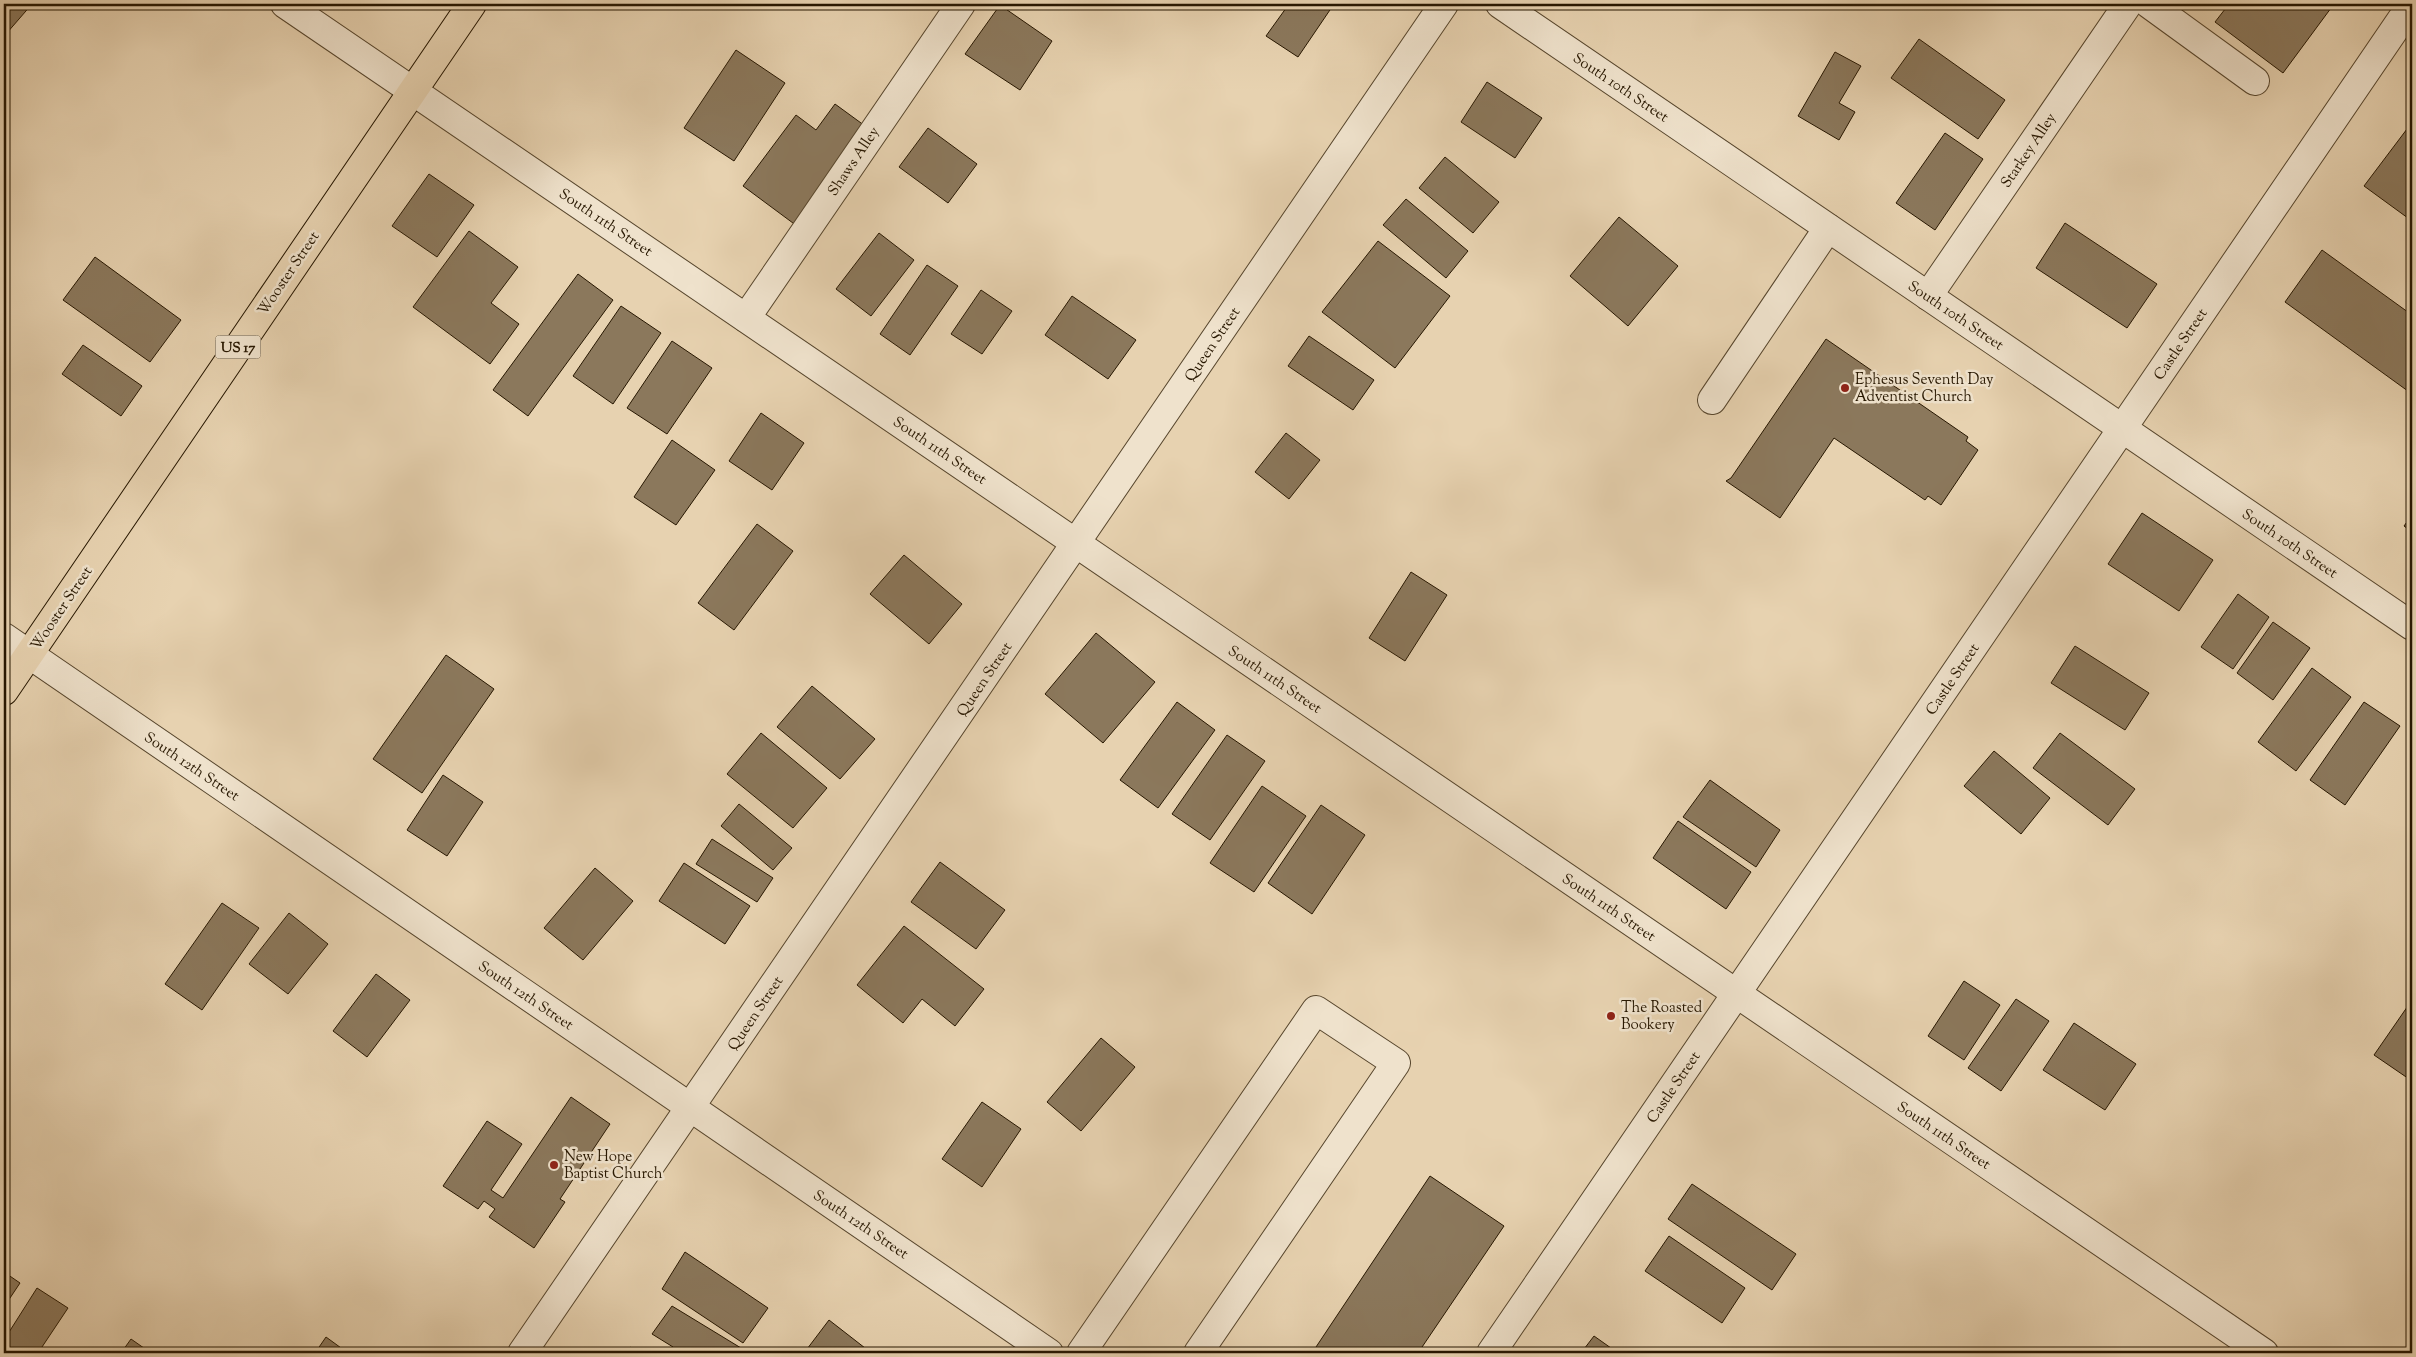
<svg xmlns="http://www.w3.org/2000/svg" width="2416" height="1357" font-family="'Sorts Mill Goudy',serif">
	<rect width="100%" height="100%" fill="#e7d2b0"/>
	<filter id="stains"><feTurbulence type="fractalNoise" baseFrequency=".004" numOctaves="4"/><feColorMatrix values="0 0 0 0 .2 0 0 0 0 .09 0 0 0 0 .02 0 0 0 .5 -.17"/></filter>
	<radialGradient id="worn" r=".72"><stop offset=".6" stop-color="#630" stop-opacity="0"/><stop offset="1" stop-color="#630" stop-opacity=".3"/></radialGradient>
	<g fill="#8b785c" stroke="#271701">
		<polygon points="4,4 32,4 6,34 4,32"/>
		<polygon points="1289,4 1334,4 1298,57 1266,36"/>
		<polygon points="2229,4 2334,4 2283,73 2215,22"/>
		<polygon points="1000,5 1052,41 1020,90 965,54"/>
		<polygon points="1919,39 2005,100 1978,139 1891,78"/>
		<polygon points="736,50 785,83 734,161 684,128"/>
		<polygon points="1835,52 1861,66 1839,103 1855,112 1839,140 1798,116"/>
		<polygon points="1487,82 1542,118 1515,158 1461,122"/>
		<polygon points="835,104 872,131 801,229 743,186 796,115 816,130"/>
		<polygon points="928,128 977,164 948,203 899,167"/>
		<polygon points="2407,129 2412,133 2412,221 2364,186"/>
		<polygon points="1945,133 1983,159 1935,230 1896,203"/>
		<polygon points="1445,157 1499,202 1473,233 1419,188"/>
		<polygon points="429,174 474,205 437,257 392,226"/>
		<polygon points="1406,199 1468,251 1446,278 1383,225"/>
		<polygon points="1619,217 1678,266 1628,326 1570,276"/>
		<polygon points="2065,223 2157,284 2127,328 2036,268"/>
		<polygon points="469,231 518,267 491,303 519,324 490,364 413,307"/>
		<polygon points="879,233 914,260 871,316 836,289"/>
		<polygon points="1378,241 1450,296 1395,368 1322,312"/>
		<polygon points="2322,250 2412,315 2412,394 2285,302"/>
		<polygon points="95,257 181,320 150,362 63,300"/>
		<polygon points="927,265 958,286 910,355 880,334"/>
		<polygon points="578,274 613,300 528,416 493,390"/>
		<polygon points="981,290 1012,311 982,354 951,334"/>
		<polygon points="1072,296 1136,340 1108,379 1045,335"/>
		<polygon points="621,306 661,333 613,404 573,376"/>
		<polygon points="1309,336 1374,380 1353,410 1288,366"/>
		<polygon points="1826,339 1968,437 1966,441 1978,450 1941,505 1928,496 1925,500 1834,438 1780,518 1726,481 1731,478"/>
		<polygon points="672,341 712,368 667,434 627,408"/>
		<polygon points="83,345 142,386 121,416 62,374"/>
		<polygon points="761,413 804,443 772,490 729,461"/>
		<polygon points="1286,433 1320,460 1289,499 1255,472"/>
		<polygon points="672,440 715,470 676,525 634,497"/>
		<polygon points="2142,513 2213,560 2179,611 2108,564"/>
		<polygon points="2412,515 2412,532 2404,526"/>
		<polygon points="757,524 793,551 734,630 698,603"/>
		<polygon points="904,555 962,604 929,644 870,594"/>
		<polygon points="1411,572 1447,595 1405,661 1369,638"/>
		<polygon points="2238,594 2269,617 2233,669 2201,647"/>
		<polygon points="2273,622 2310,648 2273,700 2237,673"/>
		<polygon points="1096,633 1155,682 1103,743 1045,694"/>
		<polygon points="2075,646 2149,693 2125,730 2051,683"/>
		<polygon points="446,655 494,689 422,793 373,759"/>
		<polygon points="2312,668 2351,697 2296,771 2258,742"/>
		<polygon points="812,686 875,739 840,779 777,727"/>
		<polygon points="1177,702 1215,730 1158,808 1120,780"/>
		<polygon points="2364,702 2400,726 2345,805 2310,780"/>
		<polygon points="761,733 827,788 793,828 727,774"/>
		<polygon points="2060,733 2135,789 2108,825 2033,768"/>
		<polygon points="1227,735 1265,761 1210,840 1172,814"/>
		<polygon points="1994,751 2050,798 2021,834 1964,786"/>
		<polygon points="443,775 483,802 447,856 407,830"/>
		<polygon points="1710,780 1780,830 1756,867 1683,817"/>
		<polygon points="1262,786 1306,816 1254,892 1210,863"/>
		<polygon points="739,804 792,848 773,870 721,826"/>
		<polygon points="1321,805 1365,835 1312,914 1268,883"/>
		<polygon points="1678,821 1751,872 1726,909 1653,858"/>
		<polygon points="712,839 773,878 757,902 696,864"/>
		<polygon points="940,862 1005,910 976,949 911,902"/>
		<polygon points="684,863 750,906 725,944 659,901"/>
		<polygon points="595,868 633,901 583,960 544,928"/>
		<polygon points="222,903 259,928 202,1010 165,984"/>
		<polygon points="289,913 328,944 288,994 249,964"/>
		<polygon points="904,926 984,989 955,1026 922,999 903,1023 857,985"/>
		<polygon points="376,974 410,1000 367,1057 333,1031"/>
		<polygon points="1964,981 2000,1005 1964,1060 1928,1036"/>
		<polygon points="2016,999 2049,1021 2001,1091 1968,1068"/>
		<polygon points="2412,1000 2412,1081 2374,1055"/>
		<polygon points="2074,1023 2136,1064 2105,1110 2043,1070"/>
		<polygon points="1101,1038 1135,1067 1081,1131 1047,1102"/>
		<polygon points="571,1097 610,1124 560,1199 565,1202 534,1248 489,1217 495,1209 484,1201 478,1209 443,1186 487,1121 522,1144 491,1190 503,1198"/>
		<polygon points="982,1102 1021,1129 982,1187 942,1159"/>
		<polygon points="1430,1176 1504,1226 1418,1353 1312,1353"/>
		<polygon points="1692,1184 1796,1254 1772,1290 1668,1219"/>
		<polygon points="1669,1236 1745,1288 1722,1323 1645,1271"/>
		<polygon points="685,1252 768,1308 743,1343 662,1289"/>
		<polygon points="4,1272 20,1283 4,1307"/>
		<polygon points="37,1288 68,1308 38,1353 4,1353 4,1340"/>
		<polygon points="672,1306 741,1348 737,1353 669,1353 673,1347 652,1334"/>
		<polygon points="829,1320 865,1348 861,1353 804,1353"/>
		<polygon points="1594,1336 1618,1353 1581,1353"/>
		<polygon points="326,1337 348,1353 315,1353"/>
		<polygon points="131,1339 151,1353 121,1353"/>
		<polygon points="630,1347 638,1353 626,1353"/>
	</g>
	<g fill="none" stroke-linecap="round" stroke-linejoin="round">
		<defs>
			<g id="minor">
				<polyline points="285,4 2264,1353"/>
				<polyline points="1500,4 2412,626"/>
				<polyline points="2149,4 2255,81"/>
				<polyline points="1928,296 2128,4"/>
				<polyline points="746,318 961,4"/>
				<polyline points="1712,400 1828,228"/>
				<polyline points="4,637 1049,1353"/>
				<polyline points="522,1353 1444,4"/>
				<polyline points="1081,1353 1316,1010 1396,1063 1198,1353"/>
				<polyline points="1491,1353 2412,4"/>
			</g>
			<polyline id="major" points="4,691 472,4"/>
		</defs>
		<use href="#minor" stroke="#57462d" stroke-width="30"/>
		<use href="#major" stroke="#271701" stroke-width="30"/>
		<use href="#minor" stroke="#efe2cc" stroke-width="28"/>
		<use href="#major" stroke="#e7d2b0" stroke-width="28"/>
	</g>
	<g fill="#8f2418" stroke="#efe2cc" stroke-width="2">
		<circle cx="1845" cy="388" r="5"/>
		<circle cx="1611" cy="1016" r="5"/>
		<circle cx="554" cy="1165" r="5"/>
	</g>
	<g text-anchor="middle" stroke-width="5" stroke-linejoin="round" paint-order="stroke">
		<rect fill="#efe2cc" stroke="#63543e" stroke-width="1" x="215.5" y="335.5" width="45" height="23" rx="4"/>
		<g font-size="14" font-weight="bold" fill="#271701">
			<text x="238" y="352">US 17</text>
		</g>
		<g font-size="15" fill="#271701" stroke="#efe2cc">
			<text transform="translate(1621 87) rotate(34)" y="5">South 10th Street</text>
			<text transform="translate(2028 150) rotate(-56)" y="5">Starkey Alley</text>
			<text transform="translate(853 161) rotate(-56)" y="5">Shaws Alley</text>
			<text transform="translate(606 222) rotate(34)" y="5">South 11th Street</text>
			<text transform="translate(288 273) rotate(-56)" y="5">Wooster Street</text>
			<text transform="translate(1956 315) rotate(34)" y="5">South 10th Street</text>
			<text transform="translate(1212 344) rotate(-56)" y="5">Queen Street</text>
			<text transform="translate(2180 344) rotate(-56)" y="5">Castle Street</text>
			<text transform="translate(940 450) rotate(34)" y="5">South 11th Street</text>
			<text transform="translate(2290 543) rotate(34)" y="5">South 10th Street</text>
			<text transform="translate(61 608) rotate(-56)" y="5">Wooster Street</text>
			<text transform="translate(984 679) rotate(-56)" y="5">Queen Street</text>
			<text transform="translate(1275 679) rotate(34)" y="5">South 11th Street</text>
			<text transform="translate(1952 679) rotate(-56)" y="5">Castle Street</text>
			<text transform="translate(192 766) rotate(34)" y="5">South 12th Street</text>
			<text transform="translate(1609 907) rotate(34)" y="5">South 11th Street</text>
			<text transform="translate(526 995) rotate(34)" y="5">South 12th Street</text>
			<text transform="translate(755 1013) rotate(-56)" y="5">Queen Street</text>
			<text transform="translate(1673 1087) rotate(-56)" y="5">Castle Street</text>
			<text transform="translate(1944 1135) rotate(34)" y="5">South 11th Street</text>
			<text transform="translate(861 1224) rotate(34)" y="5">South 12th Street</text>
		</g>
		<g font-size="15" fill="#271701" stroke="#efe2cc" text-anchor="start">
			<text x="1855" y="384">Ephesus Seventh Day<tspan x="1855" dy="17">Adventist Church</tspan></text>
			<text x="1621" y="1012">The Roasted<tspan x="1621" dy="17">Bookery</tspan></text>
			<text x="564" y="1161">New Hope<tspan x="564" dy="17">Baptist Church</tspan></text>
		</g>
	</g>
	<rect width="2416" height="1357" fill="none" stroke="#e7d2b0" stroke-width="20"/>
	<rect x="5" y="5" width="2406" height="1347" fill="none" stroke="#271701" stroke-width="2.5"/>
	<rect x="10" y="10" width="2396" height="1337" fill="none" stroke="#271701"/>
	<rect width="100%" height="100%" filter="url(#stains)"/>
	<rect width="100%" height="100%" fill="url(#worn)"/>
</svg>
